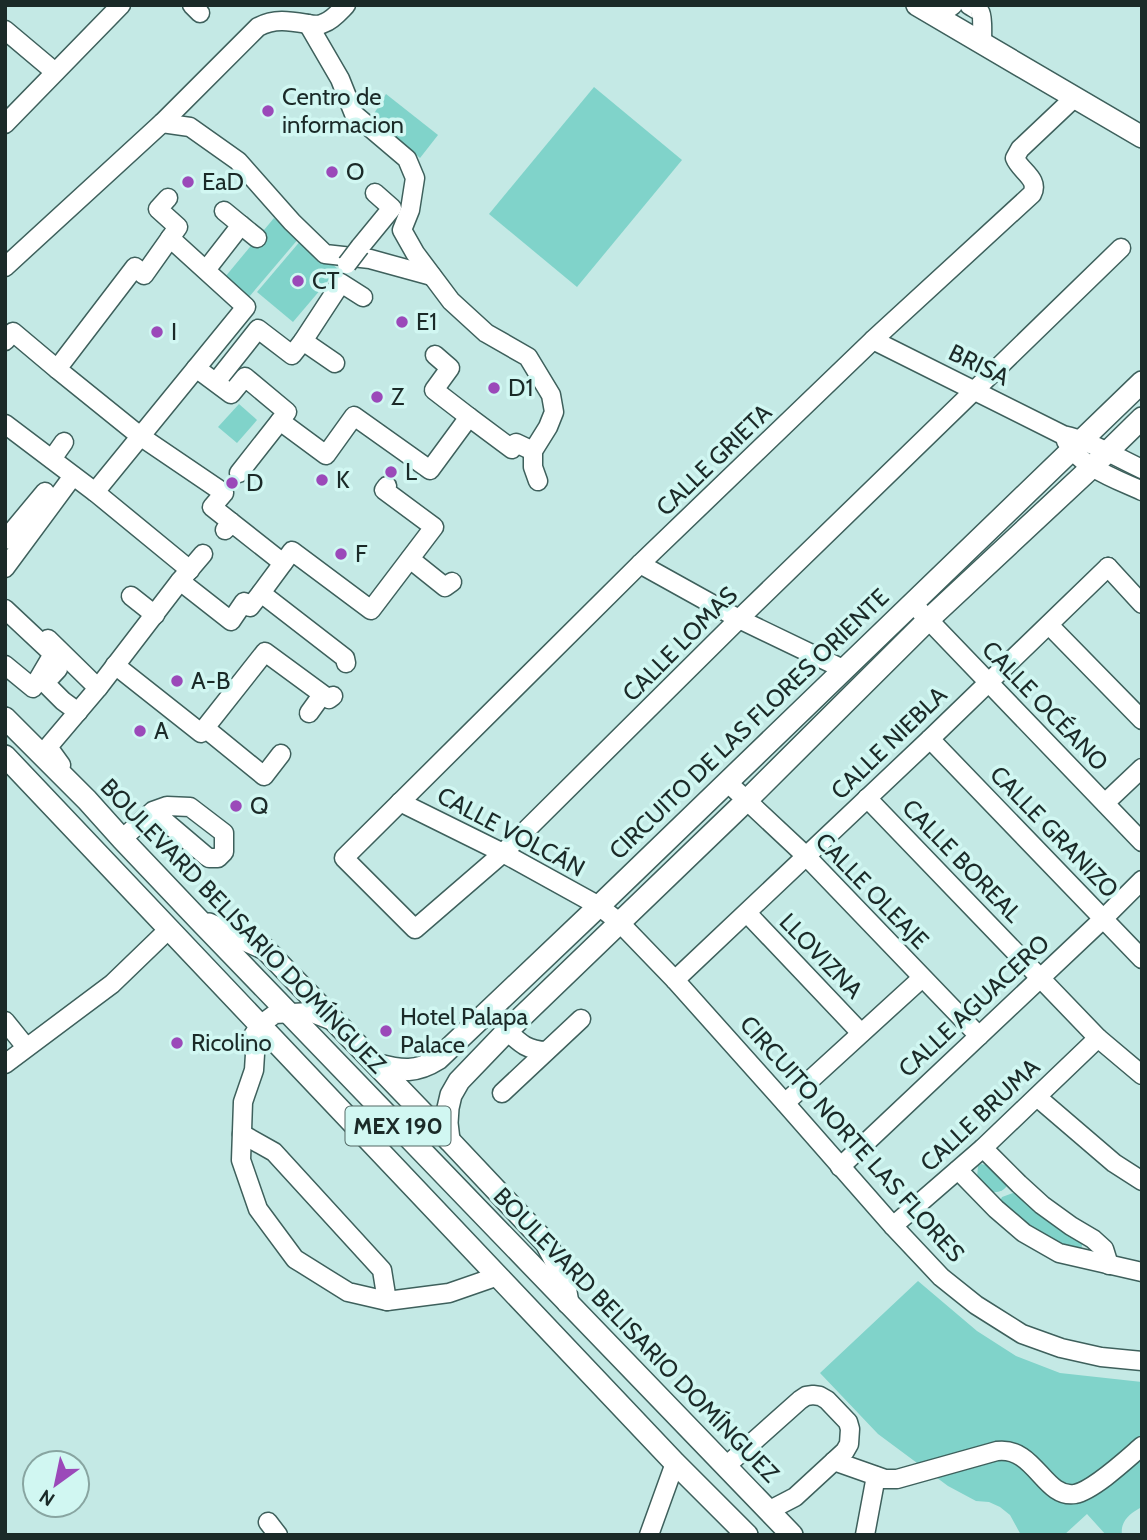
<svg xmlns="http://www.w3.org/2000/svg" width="1147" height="1540" font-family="Cabin,sans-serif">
	<rect width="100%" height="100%" fill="#c4e9e5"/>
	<g fill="#80d3ca">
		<polygon points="594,87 682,160 577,287 489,214"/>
		<polygon points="386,94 438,135 420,158 372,117"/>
		<polygon points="274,218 299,238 249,297 225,277"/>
		<polygon points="302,239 338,269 293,322 257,292"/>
		<polygon points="239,404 257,420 237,443 218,427"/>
		<path d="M 981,1164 L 986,1165 L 1009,1183 C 1004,1191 999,1193 990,1192 L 977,1178 L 978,1166 Z"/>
		<polygon points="1013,1193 1018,1194 1083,1241 1081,1250 1078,1252 1040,1238 999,1203 1002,1197"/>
		<path d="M 918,1281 L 977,1331 L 1016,1356 L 1060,1373 L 1142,1382 L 1142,1507 C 1130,1513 1120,1521 1122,1535 L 1106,1535 L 1087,1514 L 1064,1535 L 1021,1535 L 1010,1515 L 1000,1507 L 989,1502 L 976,1501 L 948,1486 L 878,1434 L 820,1373 Z"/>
	</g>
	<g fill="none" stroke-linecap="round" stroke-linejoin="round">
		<defs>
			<g id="minor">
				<polyline points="192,5 200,13"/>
				<path d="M 969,5 C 970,6 980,11 980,12 C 983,16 982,37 982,44"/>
				<polyline points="937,17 953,5"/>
				<polyline points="308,24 340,79 354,114 407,159 415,178 410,210 402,230 415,253 451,301 486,333 528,357 551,395 554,412 548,427 533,451 533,467 538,481"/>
				<polyline points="5,30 55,72"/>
				<path d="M 1074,98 L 1020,149 L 1015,158 C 1020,171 1040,179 1032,194 L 873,340 L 640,564 L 344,858 L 415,929 L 503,853 L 739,619 L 1121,248"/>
				<polyline points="162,123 190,127 238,161 292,222 325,254 370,259 432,276"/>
				<polyline points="5,124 121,5"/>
				<polyline points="168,198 158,209 178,227 144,275 135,267 57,369 140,436 224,493 212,507 231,522"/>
				<polyline points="241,225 257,238"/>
				<polyline points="170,238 246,307 95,492 190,570"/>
				<polyline points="360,247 392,208 375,193"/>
				<path d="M 5,267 L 162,123 L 258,27 C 275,18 290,21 308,24 C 314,25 319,26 324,23 C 333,20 340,11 346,5"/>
				<polyline points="206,270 241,225 224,211"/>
				<path d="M 873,340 L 1063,435 C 1091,441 1116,457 1142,469"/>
				<polyline points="5,341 13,332 57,369"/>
				<polyline points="303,341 341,283 363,297"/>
				<polyline points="435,355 450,368 434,390 469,417"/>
				<polyline points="196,368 231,394 245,377 287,412 239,473"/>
				<polyline points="216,382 258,329 292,355 303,341 335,363"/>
				<polyline points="280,421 326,455 354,416 430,470 469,417 512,449 516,443 533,451"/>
				<polyline points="5,424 95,492"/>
				<path d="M 1066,441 C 1080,467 1116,479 1142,491"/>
				<polyline points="52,459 64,442"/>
				<polyline points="225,530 231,522 283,563"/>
				<polyline points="5,540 45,492"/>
				<polyline points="203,554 180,581 231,621 244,602 250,607 261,593 345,658 346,663"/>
				<polyline points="410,559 445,587 452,582"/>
				<polyline points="640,564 739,619 843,669"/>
				<polyline points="1108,567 1142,604"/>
				<polyline points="5,568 73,476"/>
				<polyline points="261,593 292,551 371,610 434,527 384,490 387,486"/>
				<polyline points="131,596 155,615"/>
				<polyline points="5,609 53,654 33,688 5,665"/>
				<polyline points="919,610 1142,842"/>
				<polyline points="1049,625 1142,720"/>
				<polyline points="48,639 98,688"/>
				<polyline points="115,665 201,733 265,652 329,699 333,696"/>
				<polyline points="58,669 45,683 63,701 78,712"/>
				<polyline points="309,713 322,695"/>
				<polyline points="205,728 264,776 281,754"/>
				<polyline points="930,739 1142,959"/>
				<polyline points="61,765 48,747 98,688 180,581"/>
				<polyline points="727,782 805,855 979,1036"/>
				<polyline points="867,798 1098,1038 1142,1075"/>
				<polyline points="400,802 503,853 599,906 620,923 675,980 785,1103 893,1226 941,1277 976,1305 1022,1334 1061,1348 1101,1357 1142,1361"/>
				<polyline points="1105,803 1142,768"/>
				<polyline points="122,839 153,811 167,806 190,807 224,833 224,852 218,858 209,858 206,856 153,811"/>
				<polyline points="747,913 861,1033"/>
				<polyline points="675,980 930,739 1108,567"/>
				<polyline points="5,1021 26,1047"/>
				<polyline points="333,1021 310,1012 275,1014 260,1025 252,1037 252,1045 255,1054 254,1070 243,1102 241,1160 258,1209 295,1259 348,1292 387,1301 449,1293 498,1276"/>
				<path d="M 507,1031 C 521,1044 527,1050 546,1051"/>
				<polyline points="5,1064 112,984 169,929"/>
				<polyline points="502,1093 581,1019"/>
				<polyline points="1037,1097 1114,1163 1142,1181"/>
				<polyline points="785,1103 922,978"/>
				<polyline points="242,1134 274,1152 382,1270 387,1301"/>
				<polyline points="983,1148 1019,1184 1042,1205 1071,1226 1093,1239 1104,1249 1109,1265"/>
				<polyline points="840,1167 1103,919 1142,880"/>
				<polyline points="958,1170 996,1209 1024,1233 1059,1253 1142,1272"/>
				<polyline points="893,1226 983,1148 1098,1038"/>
				<path d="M 834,1461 L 885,1479 L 897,1479 L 997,1451 C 1035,1446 1044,1499 1075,1494 C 1094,1490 1127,1459 1142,1446"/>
				<polyline points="726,1466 800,1400 806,1396 813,1395 820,1396 827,1400 848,1422 850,1429 849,1444 845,1451 795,1497 768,1511"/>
				<polyline points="268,1522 278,1535"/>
				<polyline points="649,1535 675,1463"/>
				<polyline points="865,1535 876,1476"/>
			</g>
			<g id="major">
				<polyline points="917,5 1142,137"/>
				<polyline points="5,718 87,800 122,839 198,919 792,1535"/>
				<polyline points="5,756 675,1463 747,1535"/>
				<polyline points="209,924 265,949 449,1140 546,1243 563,1275 568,1303"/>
				<path d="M 378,1065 C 402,1071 416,1073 438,1059 L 599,906 L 1142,382"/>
				<polyline points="449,1140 447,1123 448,1108 451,1095 459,1081 507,1031 746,801 928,620 1092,467 1142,418"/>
			</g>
		</defs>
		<use href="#minor" stroke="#3e605c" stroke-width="21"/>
		<use href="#major" stroke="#3e605c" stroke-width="24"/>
		<use href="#minor" stroke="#fff" stroke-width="18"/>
		<use href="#major" stroke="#fff" stroke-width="21"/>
		<defs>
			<polyline id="minor-bridge" points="347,264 360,247"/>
		</defs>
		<use href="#minor-bridge" stroke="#3e605c" stroke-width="21" stroke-linecap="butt"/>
		<use href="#minor-bridge" stroke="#fff" stroke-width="18"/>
	</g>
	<g fill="#9b49b9" stroke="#d1f7f2" stroke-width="2.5">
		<circle cx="268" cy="111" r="7"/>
		<circle cx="332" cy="172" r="7"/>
		<circle cx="188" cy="182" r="7"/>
		<circle cx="298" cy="281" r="7"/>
		<circle cx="402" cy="322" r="7"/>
		<circle cx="157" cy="332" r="7"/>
		<circle cx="494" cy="388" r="7"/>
		<circle cx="377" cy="397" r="7"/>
		<circle cx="391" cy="472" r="7"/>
		<circle cx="322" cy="480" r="7"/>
		<circle cx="232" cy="483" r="7"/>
		<circle cx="341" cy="554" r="7"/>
		<circle cx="177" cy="681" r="7"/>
		<circle cx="140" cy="731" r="7"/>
		<circle cx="236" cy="806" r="7"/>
		<circle cx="386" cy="1031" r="7"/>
		<circle cx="177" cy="1043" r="7"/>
	</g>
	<g text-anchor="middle" stroke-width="7" stroke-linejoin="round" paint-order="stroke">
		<rect fill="#d1f7f2" stroke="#526865" stroke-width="2" x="345.5" y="1106.5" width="105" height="39" rx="5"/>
		<g font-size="23" font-weight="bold" fill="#1b2a28">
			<text x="398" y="1134">MEX 190</text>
		</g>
		<g font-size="24" fill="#1b2a28" stroke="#d1f7f2" text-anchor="start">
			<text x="282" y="105">Centro de<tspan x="282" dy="28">informacion</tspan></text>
			<text x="346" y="180">O</text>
			<text x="202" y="190">EaD</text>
			<text x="312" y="289">CT</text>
			<text x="416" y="330">E1</text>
			<text x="171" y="340">I</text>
			<text x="508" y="396">D1</text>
			<text x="391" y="405">Z</text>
			<text x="405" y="480">L</text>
			<text x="336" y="488">K</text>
			<text x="246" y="491">D</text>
			<text x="355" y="562">F</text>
			<text x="191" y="689">A-B</text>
			<text x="154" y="739">A</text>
			<text x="250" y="814">Q</text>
			<text x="400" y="1025">Hotel Palapa<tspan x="400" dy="28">Palace</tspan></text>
			<text x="191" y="1051">Ricolino</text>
		</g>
		<g font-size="24" fill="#1b2a28" stroke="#d1f7f2">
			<text transform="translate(979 365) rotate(26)" y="8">BRISA</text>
			<text transform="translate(714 460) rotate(-44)" y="8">CALLE GRIETA</text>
			<text transform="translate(680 644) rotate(-45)" y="8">CALLE LOMAS</text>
			<text transform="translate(1045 706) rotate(46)" y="8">CALLE OCÉANO</text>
			<text transform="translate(749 724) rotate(-44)" y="8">CIRCUITO DE LAS FLORES ORIENTE</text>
			<text transform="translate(889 743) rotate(-44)" y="8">CALLE NIEBLA</text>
			<text transform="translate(511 832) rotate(28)" y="8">CALLE VOLCÁN</text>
			<text transform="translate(1054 832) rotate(46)" y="8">CALLE GRANIZO</text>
			<text transform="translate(962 861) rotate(46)" y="8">CALLE BOREAL</text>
			<text transform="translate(872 891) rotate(46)" y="8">CALLE OLEAJE</text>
			<text transform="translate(243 926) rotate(46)" y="8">BOULEVARD BELISARIO DOMÍNGUEZ</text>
			<text transform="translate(821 956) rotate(46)" y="8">LLOVIZNA</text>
			<text transform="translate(974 1006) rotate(-43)" y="8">CALLE AGUACERO</text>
			<text transform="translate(980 1115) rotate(-43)" y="8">CALLE BRUMA</text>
			<text transform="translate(852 1139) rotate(48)" y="8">CIRCUITO NORTE LAS FLORES</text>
			<text transform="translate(636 1335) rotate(46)" y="8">BOULEVARD BELISARIO DOMÍNGUEZ</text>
		</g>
	</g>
	<rect width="1147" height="1540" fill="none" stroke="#1b2a28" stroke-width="14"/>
	<g transform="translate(56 1484) rotate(213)"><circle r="33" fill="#d1f7f2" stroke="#88a5a1" stroke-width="2"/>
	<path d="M0-5L12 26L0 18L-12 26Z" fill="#9b49b9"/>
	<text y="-10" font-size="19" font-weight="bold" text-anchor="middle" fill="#1b2a28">N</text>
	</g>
</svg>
